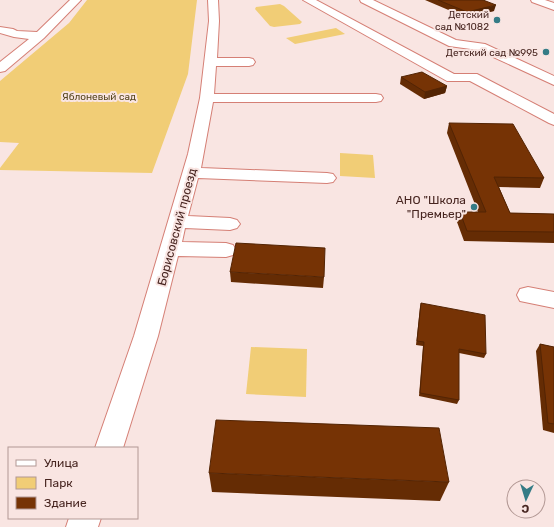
<svg xmlns="http://www.w3.org/2000/svg" width="554" height="527" font-family="Rubik,sans-serif">
	<rect width="100%" height="100%" fill="#f9e5e2"/>
	<g fill="#f1cd76">
		<polygon points="87,0 197,0 188,74 152,173 0,170 0,168 19,143 0,142 0,81 69,23"/>
		<polygon points="280,4 284,6 302,22 300,24 274,27 270,26 255,9 256,7"/>
		<polygon points="336,28 345,34 295,44 286,38"/>
		<polygon points="340,153 373,155 375,178 340,176"/>
		<polygon points="251,347 307,349 306,397 246,394"/>
	</g>
	<g fill="none" stroke-linecap="round" stroke-linejoin="round">
		<defs>
			<g id="minor">
				<polygon points="70,0 81,0 44,38 5,71 0,72 0,62 29,39 14,37 0,33 0,27 13,29 17,31 37,32"/>
				<polygon points="208,0 218,0 219,21 217,58 249,58 253,59 255,62 253,65 249,66 216,66 214,94 376,94 381,95 383,98 381,101 376,102 213,102 201,168 327,173 333,174 336,178 333,182 327,183 198,178 188,216 230,218 237,220 240,224 237,228 230,230 185,228 182,242 226,243 233,245 236,250 233,255 226,257 178,256 158,336 123,448 95,448 134,336 188,154 200,98 209,21"/>
				<polygon points="303,0 316,0 454,74 477,74 554,114 554,125 549,123 470,81 447,81"/>
				<polygon points="360,0 373,0 456,40 485,44 554,76 554,85 478,50 449,46 361,2"/>
				<polygon points="531,0 545,0 554,3 554,10 532,2"/>
				<polygon points="528,287 554,292 554,308 520,301 517,295 520,289"/>
				<polygon points="69,518 101,518 98,527 66,527"/>
			</g>
		</defs>
		<use href="#minor" stroke="#d57f75" stroke-width="2"/>
		<use href="#minor" fill="#fff" fill-rule="evenodd"/>
	</g>
	<g fill="#652c04">
		<polygon points="425,0 483,0 494,11 465,17"/>
		<polygon points="401,77 447,86 445,93 424,99 400,84"/>
		<polygon points="449,123 544,178 540,188 499,187 510,213 554,214 554,243 464,241 457,222 460,212 478,212 447,133"/>
		<polygon points="230,272 324,277 323,288 231,282"/>
		<polygon points="421,303 486,354 484,358 459,353 459,400 457,404 419,396 423,346 416,345 420,307"/>
		<polygon points="540,344 554,347 554,433 543,430 536,351"/>
		<polygon points="209,473 449,482 440,501 212,492"/>
	</g>
	<g fill="#532404">
		<polygon points="496,5 494,11 465,17 467,12"/>
		<polygon points="447,86 445,93 424,99 425,92"/>
	</g>
	<g fill="#763305" stroke="#532404">
		<polygon points="438,0 483,0 496,5 467,12"/>
		<polygon points="422,72 447,86 425,92 401,77"/>
		<polygon points="449,123 513,124 544,178 494,177 510,213 554,214 554,232 467,231 460,212 486,212"/>
		<polygon points="236,243 325,248 324,277 230,272"/>
		<polygon points="421,303 485,315 486,354 459,349 459,400 420,393 424,342 417,341"/>
		<polygon points="540,344 554,347 554,424 548,423"/>
		<polygon points="216,420 439,428 449,482 209,473"/>
	</g>
	<g fill="#357c86" stroke="#f9e5e2" stroke-width="1.5">
		<circle cx="497" cy="20" r="4"/>
		<circle cx="546" cy="52" r="4"/>
		<circle cx="474" cy="207" r="4"/>
	</g>
	<g text-anchor="middle" stroke-width="4" stroke-linejoin="round" paint-order="stroke">
		<g font-size="10" fill="#472520" stroke="#f9e5e2" text-anchor="end">
			<text x="489" y="18">Детский<tspan x="489" dy="12">сад №1082</tspan></text>
			<text x="538" y="56">Детский сад №995</text>
		</g>
		<g font-size="10" fill="#54451d" stroke="#f9e5e2">
			<text x="99" y="100">Яблоневый сад</text>
		</g>
		<g font-size="12" fill="#472520" stroke="#f9e5e2" text-anchor="end">
			<text x="466" y="204">АНО "Школа<tspan x="466" dy="14">"Премьер"</tspan></text>
		</g>
		<g font-size="12" fill="#472520" stroke="#f9e5e2">
			<text transform="translate(177 227) rotate(-75)" y="4">Борисовский проезд</text>
		</g>
	</g>
	<rect x="8" y="447" width="130" height="72" fill="#f9e5e2" stroke="#b29894"/>
	<rect x="16" y="460" width="20" height="6" fill="#ffffff" stroke="#b29894"/>
	<text x="44" y="467" font-size="12" fill="#472520">Улица</text>
	<rect x="16" y="477" width="20" height="12" fill="#f1cd76" stroke="#b29894"/>
	<text x="44" y="487" font-size="12" fill="#472520">Парк</text>
	<rect x="16" y="497" width="20" height="12" fill="#763305" stroke="#b29894"/>
	<text x="44" y="507" font-size="12" fill="#472520">Здание</text>
	<g transform="translate(526 499) rotate(184)"><circle r="19" fill="#f9e5e2" stroke="#b29894"/>
	<path d="M0-3L7 15L0 10L-7 15Z" fill="#357c86"/>
	<text y="-6" font-size="11" font-weight="bold" text-anchor="middle" fill="#472520">С</text>
	</g>
</svg>
